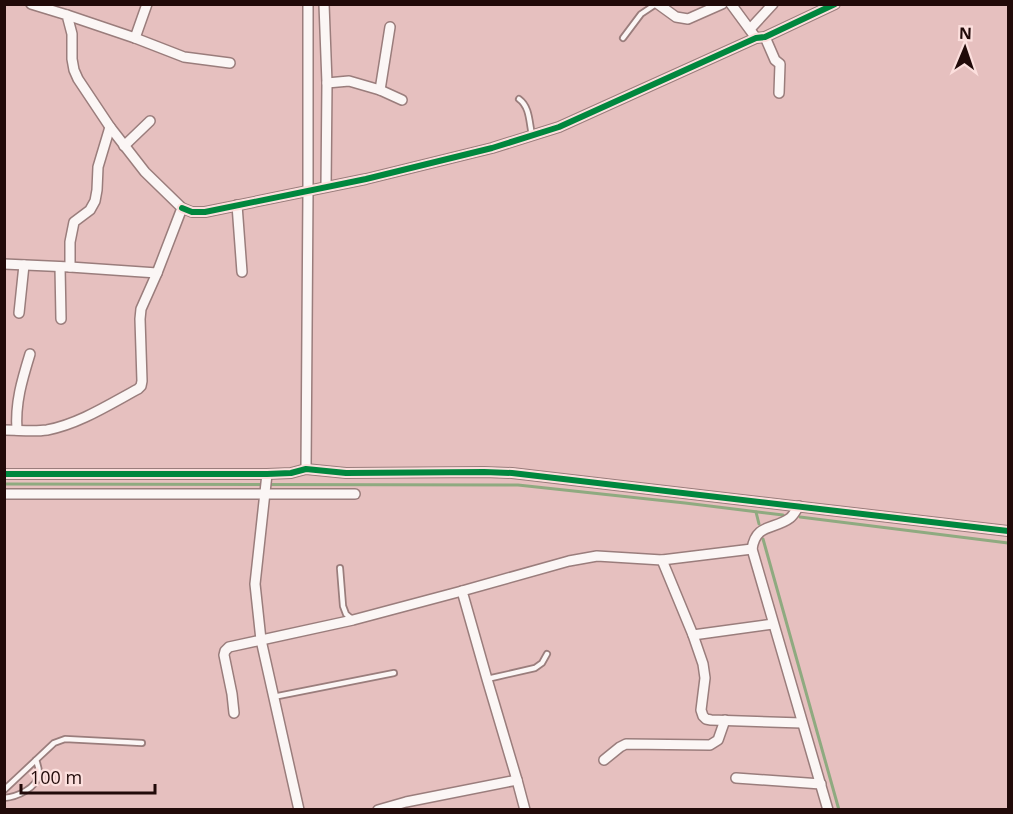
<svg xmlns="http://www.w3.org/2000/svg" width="1013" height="814" font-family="'Open Sans',sans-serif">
	<rect width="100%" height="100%" fill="#e6c0bf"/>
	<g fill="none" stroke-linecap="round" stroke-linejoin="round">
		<g stroke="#8faa80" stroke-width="3">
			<polyline points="4,484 518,485 685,503 783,515"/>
			<polyline points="756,512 759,524"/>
			<polyline points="800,517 1008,543"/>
			<polyline points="763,539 839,810"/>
		</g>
		<defs>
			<g id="service">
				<polyline points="623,38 641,14 656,4"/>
				<path d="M 519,99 C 530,107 529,122 532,135"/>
				<polyline points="340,568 343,606 346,614 353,620"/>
				<polyline points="487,679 535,668 542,663 547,654"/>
				<polyline points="273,697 394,673"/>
				<polyline points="4,790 54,743 65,739 142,743"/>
				<path d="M 4,798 C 17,797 37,788 39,774 C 39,769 38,765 36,760"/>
			</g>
			<g id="minor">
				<polyline points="324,4 327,83 326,187"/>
				<polyline points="658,4 676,17 688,19 722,4"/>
				<polyline points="731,4 756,38"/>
				<polyline points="67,15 135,38 184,57 230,63"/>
				<polyline points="750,29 773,4"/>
				<polyline points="765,37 775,60 780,64 779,93"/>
				<polyline points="135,38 147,4"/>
				<polyline points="327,83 349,81 380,90 402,100"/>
				<polyline points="380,90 390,27"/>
				<polyline points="124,146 150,121"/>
				<polyline points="237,205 242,272"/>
				<polyline points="182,208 192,212 205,212 366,179 492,148 559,127 756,38 765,37 835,4"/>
				<polyline points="4,264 70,267 157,273 182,208 145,172 110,127 78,79 74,70 72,59 72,34 67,15 31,4"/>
				<polyline points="60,267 61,319"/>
				<polyline points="70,267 70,242 74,222 90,210 95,201 97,190 98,167 110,127"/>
				<polyline points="19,313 24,265"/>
				<path d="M 4,430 C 19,430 33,432 47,430 C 79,424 110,404 138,389 L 141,386 L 142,381 L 140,319 L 141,309 L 157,273"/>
				<path d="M 17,430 C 15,403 22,380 30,354"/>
				<polyline points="306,469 308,191 308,4"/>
				<polyline points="4,474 267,474 291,473 306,469 346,473 484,472 512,473 1008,531"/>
				<polyline points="267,474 255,584 261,640 299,810"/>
				<polyline points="4,494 355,494"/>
				<path d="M 799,506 C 796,510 794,515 790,518 C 774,530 756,523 752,549 L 828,810"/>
				<polyline points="662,560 693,635 703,664 705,678 701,710 703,716 706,719 711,720 802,723"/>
				<polyline points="693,635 773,624"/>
				<polyline points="234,713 232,694 224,655 225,651 229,647 353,620 462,591"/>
				<polyline points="604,760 620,747 626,744 710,745 718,740 725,720"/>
				<polyline points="736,778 821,784"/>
				<polyline points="517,780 487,679 462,591 569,561 597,556 662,560 752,549"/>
				<polyline points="378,810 406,802 517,780 525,810"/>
			</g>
		</defs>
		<use href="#service" stroke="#9a7d7c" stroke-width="8"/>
		<use href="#minor" stroke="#9a7d7c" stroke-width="12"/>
		<use href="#service" stroke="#fbf6f5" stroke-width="4.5"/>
		<use href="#minor" stroke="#fbf6f5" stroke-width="9"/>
		<defs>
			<g id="cycleway">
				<polyline points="182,208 192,212 205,212 366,179 492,148 559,127 756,38 765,37 835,4"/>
				<polyline points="4,474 267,474 291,473 306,469 346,473 484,472 512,473 1008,531"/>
			</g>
		</defs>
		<use href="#cycleway" stroke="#fcdfdd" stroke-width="10"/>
		<use href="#cycleway" stroke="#00873e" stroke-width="6"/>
	</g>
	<rect width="1013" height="814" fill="none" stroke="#210a09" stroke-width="12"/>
	<g transform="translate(965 48) rotate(2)" stroke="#fcdfdd" stroke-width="4.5" paint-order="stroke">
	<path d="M0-4.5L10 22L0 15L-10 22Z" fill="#210a09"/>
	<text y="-9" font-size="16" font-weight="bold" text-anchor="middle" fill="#210a09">N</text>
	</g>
	<path d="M21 784v9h134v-9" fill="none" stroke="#210a09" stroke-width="3"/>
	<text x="30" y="784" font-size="18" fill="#210a09" stroke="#fcdfdd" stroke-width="4.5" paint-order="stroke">100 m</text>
</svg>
